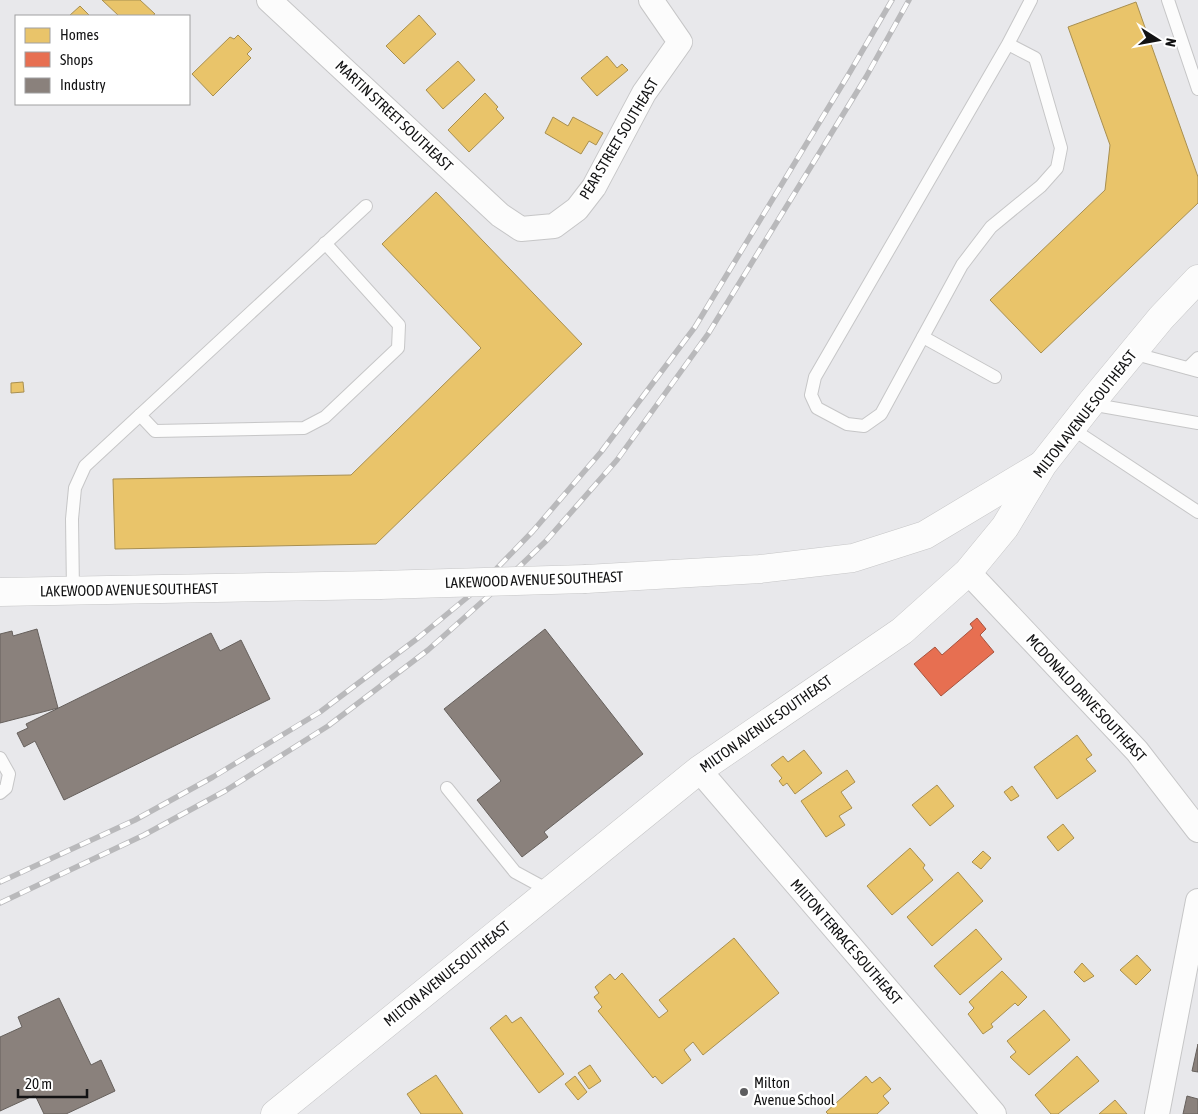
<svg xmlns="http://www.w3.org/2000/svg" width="1198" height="1114" font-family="'Asap Condensed',sans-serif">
	<rect width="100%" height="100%" fill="#e8e8eb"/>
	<g fill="#e9c46a" stroke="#a88f50">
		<polygon points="102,0 140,0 155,14 152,16 119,16"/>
		<polygon points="1136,2 1198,177 1198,203 1041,353 990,300 1105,190 1110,145 1068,27"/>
		<polygon points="80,6 90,16 69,16"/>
		<polygon points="419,15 436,34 404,64 386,46"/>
		<polygon points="238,35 252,49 247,54 251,58 213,96 192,74 230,37 234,39"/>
		<polygon points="607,56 617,68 622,64 628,70 597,96 581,78"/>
		<polygon points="458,61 475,80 443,109 426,90"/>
		<polygon points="485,93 498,107 496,109 504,118 469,152 448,130"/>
		<polygon points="553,117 568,126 573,117 603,133 596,145 589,141 581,154 545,133"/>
		<polygon points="436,192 582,344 376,544 115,549 113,479 351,475 481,348 382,244"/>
		<polygon points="23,382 24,392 11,393 11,383"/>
		<polygon points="1077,735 1092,755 1086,759 1096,771 1057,799 1034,767"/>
		<polygon points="804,750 822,773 795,794 787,783 783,786 779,781 782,778 771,765 783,756 788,762"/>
		<polygon points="847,770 855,782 841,792 852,808 839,816 845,825 826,837 801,801"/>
		<polygon points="937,785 954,806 930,826 912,805"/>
		<polygon points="1012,786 1019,796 1011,801 1004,792"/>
		<polygon points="1063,824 1074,838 1058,851 1047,837"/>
		<polygon points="910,848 925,865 923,868 933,880 892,915 867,886"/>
		<polygon points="983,851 991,858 981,869 972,862"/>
		<polygon points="958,872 983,901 932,946 907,917"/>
		<polygon points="976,929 1002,959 960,995 934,966"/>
		<polygon points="734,938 779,993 703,1055 693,1042 684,1050 691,1060 662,1084 655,1076 653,1078 598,1011 602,1007 594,997 599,993 595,987 610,974 615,980 622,973 659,1018 668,1011 659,1000"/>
		<polygon points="1137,955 1151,970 1136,985 1120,970"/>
		<polygon points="1082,963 1094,976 1084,982 1074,972"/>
		<polygon points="1002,971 1027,997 1018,1006 1015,1003 991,1024 993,1027 983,1034 968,1014 974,1008 969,1002"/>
		<polygon points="1044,1010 1070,1040 1029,1075 1010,1057 1016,1052 1007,1041"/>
		<polygon points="506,1015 512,1023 521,1017 564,1074 539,1093 490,1028"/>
		<polygon points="1077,1056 1099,1081 1058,1114 1051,1114 1035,1095"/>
		<polygon points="590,1065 601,1081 589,1089 578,1073"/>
		<polygon points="436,1075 463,1114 421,1114 407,1094"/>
		<polygon points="575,1076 587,1092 578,1100 565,1084"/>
		<polygon points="866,1076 872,1083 880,1077 891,1089 883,1096 889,1103 877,1114 828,1114 826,1112"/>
		<polygon points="1115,1100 1127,1114 1099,1114"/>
	</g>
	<polygon fill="#e76f51" stroke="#a7533e" points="977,618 986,629 980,635 994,652 941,696 914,664 935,647 942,655 973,628 970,624"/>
	<g fill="#8a817c" stroke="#66605c">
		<polygon points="37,629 58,708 0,723 0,634 12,631 13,636"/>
		<polygon points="545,629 643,754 544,832 548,837 522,857 477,800 501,781 444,709"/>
		<polygon points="211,633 220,651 241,640 270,699 64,800 35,741 24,747 17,733 28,728 26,724"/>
		<polygon points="59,998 91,1065 101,1060 115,1091 66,1114 44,1114 35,1095 0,1111 0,1037 22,1027 18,1017"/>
		<polygon points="1198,1044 1198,1072 1192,1071"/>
		<polygon points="1187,1096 1198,1099 1198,1114 1183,1114"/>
	</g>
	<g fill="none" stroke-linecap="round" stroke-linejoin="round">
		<defs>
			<g id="service">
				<polyline points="1168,0 1198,89"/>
				<polyline points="1008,44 1035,58 1061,148 1057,168 1041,186 991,227 962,265 881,414 864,426 847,424 817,408 811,395 815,377 1008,44 1031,0"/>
				<polyline points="923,337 995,377"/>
				<polyline points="1132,353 1198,371"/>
				<polyline points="1188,368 1198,358"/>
				<polyline points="1090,404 1198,423"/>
				<polyline points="140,415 155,431 304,428 325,417 398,348 399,325 325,243"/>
				<polyline points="1071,428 1198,512"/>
				<polyline points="73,591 72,519 75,488 85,466 366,206"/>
				<polyline points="0,758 9,774 6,788 0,793"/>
				<polyline points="447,788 515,872 550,891"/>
			</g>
			<g id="minor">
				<polyline points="269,0 500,215 521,229 554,226 577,209 594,187 644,93 680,42 651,0"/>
				<polyline points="968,572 1137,751 1198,830"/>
				<polyline points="699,770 994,1114"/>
				<polyline points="1157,1114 1198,901"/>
			</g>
			<g id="tertiary">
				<polyline points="586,579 760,569 853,558 925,535 1040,466"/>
				<polyline points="0,592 380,585"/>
				<polyline points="275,1114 699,770 902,631 968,572 1005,527 1043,464 1090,404 1161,318 1198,279"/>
			</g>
		</defs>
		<use href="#service" stroke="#c6c6c7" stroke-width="14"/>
		<use href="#minor" stroke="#c6c6c7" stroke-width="26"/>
		<use href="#tertiary" stroke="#c6c6c7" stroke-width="29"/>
		<use href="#service" stroke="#fcfcfc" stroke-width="12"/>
		<use href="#minor" stroke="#fcfcfc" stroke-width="24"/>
		<use href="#tertiary" stroke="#fcfcfc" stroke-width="28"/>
		<defs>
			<g id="rail">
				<polyline points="0,882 135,820 213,777 320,712 418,638 475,591 533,531 601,452 695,327 850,72 892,0"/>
				<polyline points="0,903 144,835 225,791 328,726 428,650 493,592 546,541 617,460 708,334 866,77 909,0"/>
			</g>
		</defs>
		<use href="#rail" stroke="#b9b9bb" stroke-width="5.5"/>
		<use href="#rail" stroke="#fff" stroke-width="4" stroke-dasharray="11" stroke-linecap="butt"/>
		<defs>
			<polyline id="tertiary-bridge" points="380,585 586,579"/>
		</defs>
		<use href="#tertiary-bridge" stroke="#c6c6c7" stroke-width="29" stroke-linecap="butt"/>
		<use href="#tertiary-bridge" stroke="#fcfcfc" stroke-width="28"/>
	</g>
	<circle fill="#5d5d5f" stroke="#fff" stroke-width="2" cx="744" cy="1092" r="5"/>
	<g text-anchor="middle" stroke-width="5" stroke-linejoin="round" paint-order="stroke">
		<g font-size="15" fill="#121213" stroke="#fff">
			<text transform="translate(394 116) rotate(43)" y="5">MARTIN STREET SOUTHEAST</text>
			<text transform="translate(619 139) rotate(-59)" y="5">PEAR STREET SOUTHEAST</text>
			<text transform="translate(1085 414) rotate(-52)" y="5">MILTON AVENUE SOUTHEAST</text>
			<text transform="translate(534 580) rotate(-2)" y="5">LAKEWOOD AVENUE SOUTHEAST</text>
			<text transform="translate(129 590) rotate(-1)" y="5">LAKEWOOD AVENUE SOUTHEAST</text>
			<text transform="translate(1086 698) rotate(47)" y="5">MCDONALD DRIVE SOUTHEAST</text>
			<text transform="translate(766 724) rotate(-35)" y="5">MILTON AVENUE SOUTHEAST</text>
			<text transform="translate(846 942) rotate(49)" y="5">MILTON TERRACE SOUTHEAST</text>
			<text transform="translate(447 974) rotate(-39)" y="5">MILTON AVENUE SOUTHEAST</text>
		</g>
		<g font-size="15" fill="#121213" stroke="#fff" text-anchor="start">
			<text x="754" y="1088">Milton<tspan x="754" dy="17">Avenue School</tspan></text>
		</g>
	</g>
	<rect x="15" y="15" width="175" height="90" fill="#ffffff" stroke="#a0a0a1"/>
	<rect x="25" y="28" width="25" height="15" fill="#e9c46a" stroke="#a0a0a1"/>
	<text x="60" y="40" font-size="15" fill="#121213">Homes</text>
	<rect x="25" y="52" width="25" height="15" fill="#e76f51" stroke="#a0a0a1"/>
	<text x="60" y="65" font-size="15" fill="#121213">Shops</text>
	<rect x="25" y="78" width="25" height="15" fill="#8a817c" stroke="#a0a0a1"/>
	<text x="60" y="90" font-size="15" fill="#121213">Industry</text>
	<g transform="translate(1158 40) rotate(101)" stroke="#ffffff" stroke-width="4" paint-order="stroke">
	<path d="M0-4L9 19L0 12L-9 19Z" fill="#121213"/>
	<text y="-8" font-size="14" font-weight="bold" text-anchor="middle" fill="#121213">N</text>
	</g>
	<path d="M18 1089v8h69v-8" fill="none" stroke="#121213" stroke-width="2.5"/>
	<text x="25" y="1089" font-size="15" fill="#121213" stroke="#ffffff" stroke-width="4" paint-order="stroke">20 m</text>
</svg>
